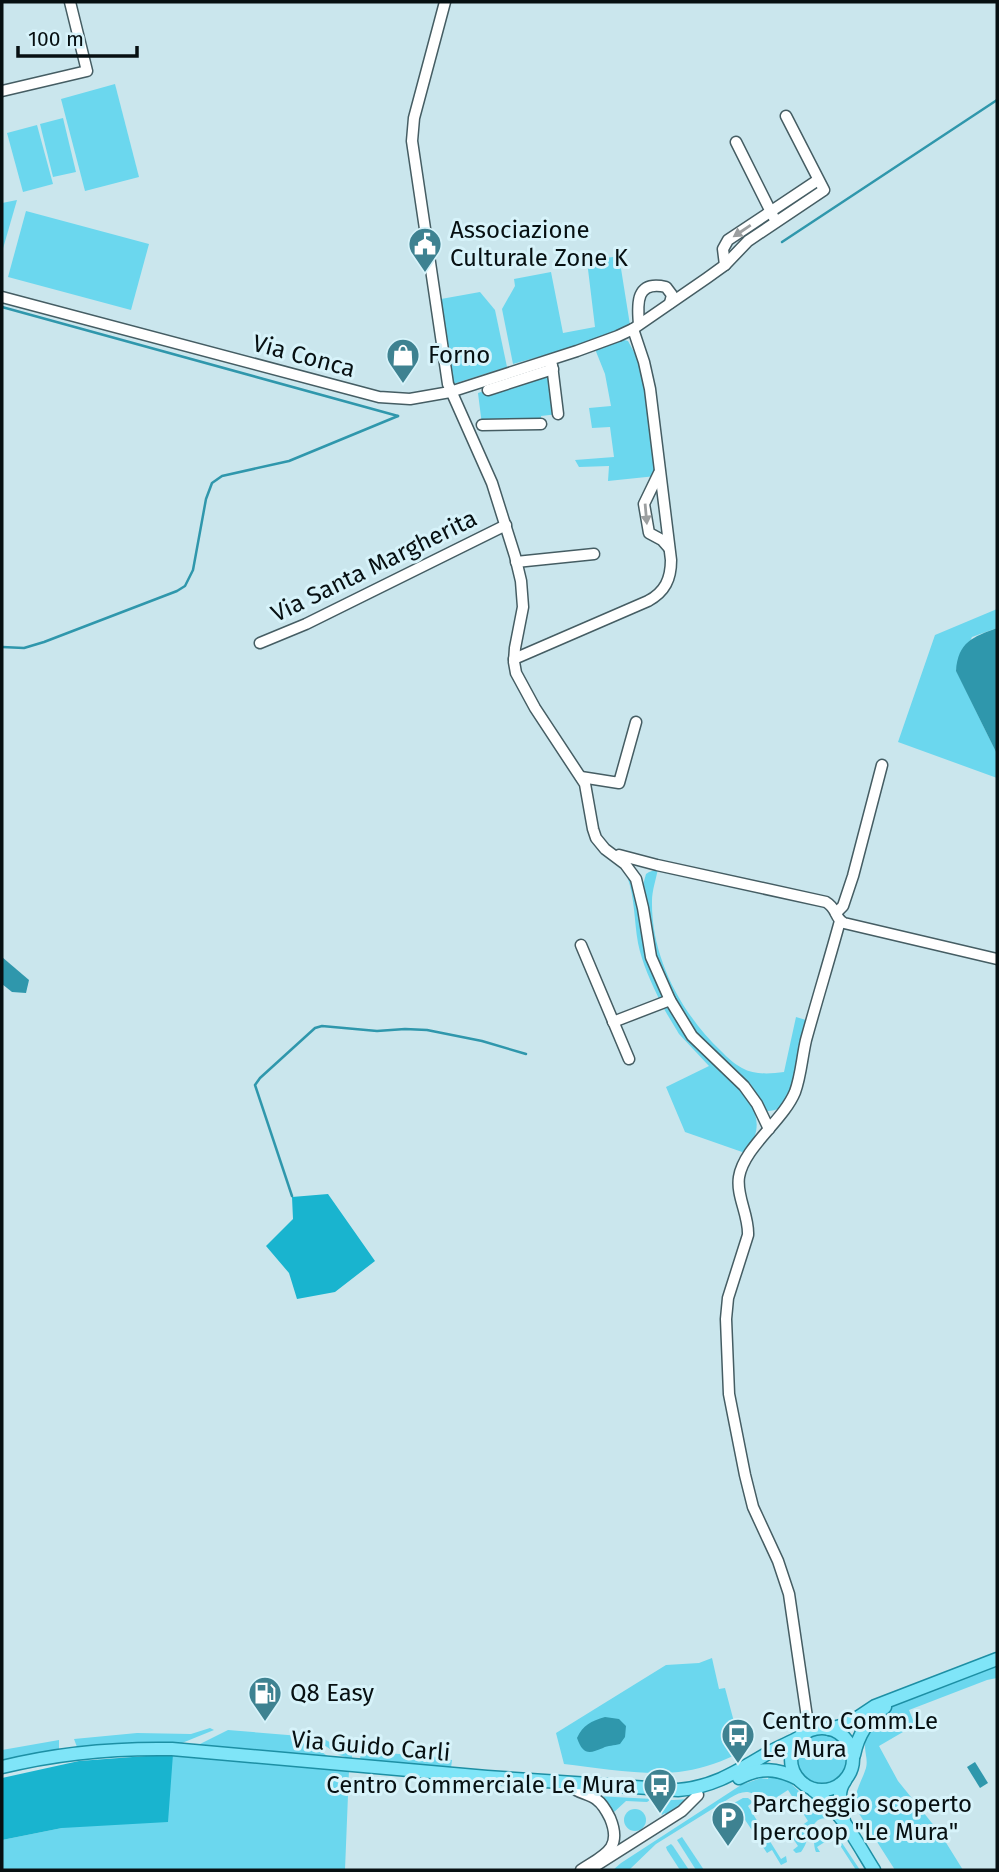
<svg xmlns="http://www.w3.org/2000/svg" width="999" height="1872" font-family="'Fira Sans',sans-serif">
	<rect width="100%" height="100%" fill="#cae6ed"/>
	<g fill="#6bd7ee">
		<polygon points="115,84 139,177 85,191 61,99"/>
		<polygon points="63,118 76,172 53,177 40,124"/>
		<polygon points="37,125 53,184 23,192 7,133"/>
		<polygon points="17,200 2,252 2,203"/>
		<polygon points="26,211 149,244 131,310 8,277"/>
		<polygon points="619,256 630,325 581,345 513,364 502,309 515,286 514,279 551,272 563,333 595,327 587,261"/>
		<polygon points="480,292 495,310 507,367 453,384 441,299"/>
		<polygon points="621,339 628,341 641,365 656,476 608,481 609,466 579,467 575,460 614,457 610,427 592,428 589,408 611,406 605,374 595,349"/>
		<polygon points="553,369 558,414 541,416 541,424 482,425 478,393"/>
		<polygon points="997,609 997,628 972,637 956,670 997,754 997,778 898,742 935,635"/>
		<path d="M 658,869 C 656,879 652,891 652,901 C 651,957 681,1013 721,1051 C 727,1057 734,1064 742,1068 C 754,1075 770,1074 784,1072 L 796,1017 L 806,1020 C 801,1041 797,1092 782,1106 C 778,1110 772,1111 766,1111 L 751,1085 L 702,1041 L 682,1015 L 657,962 L 643,885 L 646,874 L 649,872 Z"/>
		<path d="M 627,876 C 638,887 643,943 649,963 C 652,975 659,987 664,999 L 660,1001 C 651,982 642,963 638,943 C 634,920 635,898 627,876 Z"/>
		<path d="M 668,1007 C 678,1023 688,1038 701,1051 C 728,1080 780,1110 745,1153 L 685,1132 L 666,1087 L 709,1066 L 679,1034 L 664,1009 Z"/>
		<path d="M 712,1658 L 719,1689 L 725,1688 L 742,1752 C 723,1761 705,1768 685,1771 C 650,1777 600,1768 564,1764 L 556,1733 L 666,1665 L 699,1663 Z"/>
		<path d="M 997,1665 L 997,1678 L 987,1680 L 909,1710 L 915,1725 L 879,1746 L 898,1781 L 940,1833 L 963,1870 L 895,1870 L 858,1812 C 851,1795 861,1784 866,1768 C 868,1760 865,1754 865,1746 C 865,1727 882,1711 898,1702 Z"/>
		<polygon points="210,1728 214,1730 182,1743 125,1743 77,1747 74,1739 137,1733 191,1734"/>
		<polygon points="228,1730 300,1736 330,1758 196,1746"/>
		<circle cx="822" cy="1759" r="24"/>
		<polygon points="320,1737 343,1749 352,1750 352,1759 339,1755 315,1739"/>
		<polygon points="59,1740 59,1749 2,1761 2,1750"/>
		<polygon points="361,1751 438,1757 452,1760 451,1768 360,1760"/>
		<polygon points="173,1754 349,1770 345,1870 2,1870 2,1840 62,1828"/>
		<path d="M 769,1773 L 786,1779 L 803,1795 L 819,1801 L 836,1821 C 809,1809 812,1838 801,1852 L 796,1853 L 793,1850 L 798,1846 L 790,1834 L 808,1821 L 788,1790 L 771,1801 L 767,1795 L 760,1799 C 750,1789 742,1791 730,1798 L 656,1844 L 629,1870 L 613,1870 L 621,1863 L 741,1785 L 761,1778 L 768,1779 Z"/>
		<polygon points="595,1796 673,1800 690,1799 667,1816 665,1813 662,1815 656,1806 654,1807 650,1800 647,1802 626,1801 613,1813"/>
		<polygon points="743,1798 748,1798 753,1802 748,1806 781,1859 786,1856 787,1862 781,1865 772,1850 767,1853 734,1803"/>
		<circle cx="635" cy="1820" r="11"/>
		<path d="M 828,1825 L 832,1828 L 860,1870 L 856,1870 L 834,1836 L 817,1847 L 820,1852 L 816,1852 C 812,1841 814,1828 828,1825 Z"/>
		<polygon points="682,1837 704,1870 696,1870 677,1840"/>
		<polygon points="671,1844 673,1846 689,1870 680,1870 667,1850 666,1847"/>
	</g>
	<g fill="#19b4cf">
		<polygon points="328,1194 375,1261 335,1292 297,1299 289,1273 266,1246 293,1219 292,1197"/>
		<polygon points="173,1754 168,1822 62,1828 2,1840 2,1778 79,1761"/>
	</g>
	<g fill="#2f97ac">
		<path d="M 997,628 L 997,754 L 956,671 C 958,642 973,637 997,628 Z"/>
		<polygon points="2,957 29,980 26,993 12,992 2,984"/>
		<path d="M 605,1717 L 619,1719 L 626,1726 L 625,1737 L 620,1744 C 614,1746 608,1745 603,1748 C 589,1754 583,1755 577,1738 C 583,1725 591,1721 605,1717 Z"/>
		<polygon points="975,1762 988,1783 980,1788 967,1767"/>
	</g>
	<g fill="none" stroke-linecap="round" stroke-linejoin="round">
		<g stroke="#2f97ac" stroke-width="2.5">
			<polyline points="782,242 997,100"/>
			<polyline points="2,307 398,416"/>
			<polyline points="2,647 24,648 44,642 177,591 185,586 193,570 206,499 212,483 222,476 289,461 398,416"/>
			<polyline points="292,1196 255,1085 260,1078 315,1028 322,1026 377,1031 405,1029 427,1030 482,1041 526,1054"/>
		</g>
		<defs>
			<g id="minor">
				<polyline points="445,2 414,118 412,141 448,384 492,483 515,556 521,581 523,607 515,648 514,662 516,673 535,708 585,784 593,829 596,838 605,849 625,864 636,879 643,908 651,957 670,1000 692,1036 744,1086 757,1104 769,1129"/>
				<polyline points="2,91 87,71 70,2"/>
				<polyline points="736,142 774,218"/>
				<polyline points="725,265 723,249 728,240 818,180"/>
				<polyline points="2,297 379,397 410,399 450,392 577,351 618,336 633,329 707,278 725,265 748,241 824,190 786,116"/>
				<path d="M 639,324 C 637,303 636,280 666,287 L 672,295 L 670,303"/>
				<polyline points="552,365 558,414"/>
				<polyline points="488,390 553,369"/>
				<polyline points="482,425 541,424"/>
				<polyline points="659,473 644,504 649,533 662,540 669,548"/>
				<polyline points="516,562 594,554"/>
				<polyline points="260,643 306,624 506,525"/>
				<path d="M 514,659 L 648,601 C 665,592 671,579 671,560 L 650,389 L 644,362 L 633,329"/>
				<polyline points="581,777 619,783 636,722"/>
				<path d="M 619,855 L 657,865 L 826,902 C 838,909 834,918 844,923 L 997,959"/>
				<polyline points="836,913 843,906 853,876 882,765"/>
				<polyline points="581,945 629,1059"/>
				<polyline points="613,1022 670,1000"/>
				<path d="M 809,1731 L 789,1594 L 778,1561 L 753,1507 L 745,1475 L 729,1394 L 726,1319 L 728,1298 L 748,1235 C 749,1215 736,1196 739,1177 C 744,1147 783,1121 795,1092 C 801,1076 802,1057 806,1040 C 817,1000 829,961 840,921"/>
				<path d="M 576,1790 C 583,1794 591,1795 597,1800 C 603,1804 607,1812 610,1818 C 623,1849 604,1855 581,1870"/>
				<polyline points="589,1870 682,1811 698,1795"/>
			</g>
			<g id="major">
				<circle cx="822" cy="1759" r="31"/>
				<polyline points="829,1729 848,1724 875,1706 997,1659"/>
				<path d="M 854,1755 C 858,1735 868,1719 885,1707"/>
				<path d="M 2,1767 C 58,1753 114,1748 172,1749 L 487,1777 L 678,1790 C 715,1787 739,1770 770,1752 C 780,1746 790,1743 800,1737"/>
				<path d="M 739,1778 C 760,1767 777,1768 798,1779"/>
				<path d="M 813,1790 C 840,1809 857,1843 874,1870"/>
				<path d="M 844,1821 C 841,1808 836,1792 845,1781"/>
			</g>
		</defs>
		<use href="#minor" stroke="#455d63" stroke-width="13"/>
		<use href="#major" stroke="#1d8fa4" stroke-width="15"/>
		<use href="#minor" stroke="#fff" stroke-width="10"/>
		<use href="#major" stroke="#7fe5f8" stroke-width="12"/>
	</g>
	<defs><path id="oneway-solid" d="M-6-.8H1V-3.2L6.5 0L1 3.2V.8H-6Z" transform="scale(1.75)"/></defs>
	<g fill="#9c9fa0">
		<use href="#oneway-solid" transform="translate(742 231) rotate(146)"/>
		<use href="#oneway-solid" transform="translate(646 514) rotate(85)"/>
	</g>
	<defs>
		<symbol id="civic-pin" viewBox="-11 -11 22 30"><path d="M0 17L-7.5 6A9.5 9.5 0 1 1 7.5 6Z" fill="#3e8291" stroke="#d7f3fa"/><path d="M-.6-6.5H3V-4.5H.6V-3L4-1V1h2V6H-6V1h2V-1L-.6-3ZM-1.2 2.5V6h2.4V2.5Z" fill="#fff"/></symbol>
		<symbol id="shop-pin" viewBox="-11 -11 22 30"><path d="M0 17L-7.5 6A9.5 9.5 0 1 1 7.5 6Z" fill="#3e8291" stroke="#d7f3fa"/><path d="M-5-2.5h2.3a2.7 3.5 0 0 1 5.4 0H5L5.5 6h-11ZM-1.5-2.5h3a1.5 2.3 0 0 0-3 0Z" fill="#fff"/></symbol>
		<symbol id="fuel-pin" viewBox="-11 -11 22 30"><path d="M0 17L-7.5 6A9.5 9.5 0 1 1 7.5 6Z" fill="#3e8291" stroke="#d7f3fa"/><path d="M-5.5-6h7V0h2V4h1.3V-2.5L3-4.5l.8-.8L6-3V5H2.5V1h-1V6h-7ZM-4.2-4.7v3.2H.2V-4.7Z" fill="#fff"/></symbol>
		<symbol id="bus-pin" viewBox="-11 -11 22 30"><path d="M0 17L-7.5 6A9.5 9.5 0 1 1 7.5 6Z" fill="#3e8291" stroke="#d7f3fa"/><path d="M-5-6H5V4H4V6H2V4H-2V6H-4V4H-5ZM-3.5-4V0h7V-4ZM-3.5 1.2v1.5H-2V1.2ZM2 1.2v1.5H3.5V1.2Z" fill="#fff"/></symbol>
		<symbol id="parking-pin" viewBox="-11 -11 22 30"><path d="M0 17L-7.5 6A9.5 9.5 0 1 1 7.5 6Z" fill="#3e8291" stroke="#d7f3fa"/><path d="M-3.5-5.5H1a3.5 3.5 0 0 1 0 7H-1V5.5H-3.5ZM-1-3.4V-.6H.8a1.4 1.4 0 0 0 0-2.8Z" fill="#fff"/></symbol>
	</defs>
	<g fill-rule="evenodd">
		<use href="#civic-pin" x="406" y="225" width="38" height="52"/>
		<use href="#shop-pin" x="384" y="336" width="38" height="52"/>
		<use href="#fuel-pin" x="246" y="1674" width="38" height="52"/>
		<use href="#bus-pin" x="719" y="1716" width="38" height="52"/>
		<use href="#bus-pin" x="641" y="1766" width="38" height="52"/>
		<use href="#parking-pin" x="709" y="1799" width="38" height="52"/>
	</g>
	<g text-anchor="middle" stroke-width="6" stroke-linejoin="round" paint-order="stroke">
		<g font-size="24" fill="#071012" stroke="#d7f3fa" text-anchor="start">
			<text x="450" y="238">Associazione<tspan x="450" dy="28">Culturale Zone K</tspan></text>
			<text x="428" y="363">Forno</text>
			<text x="290" y="1701">Q8 Easy</text>
			<text x="762" y="1729">Centro Comm.Le<tspan x="762" dy="28">Le Mura</tspan></text>
			<text x="636" y="1793" text-anchor="end">Centro Commerciale Le Mura</text>
			<text x="752" y="1812">Parcheggio scoperto<tspan x="752" dy="28">Ipercoop "Le Mura"</tspan></text>
		</g>
		<g font-size="24" fill="#071012" stroke="#d7f3fa">
			<text transform="translate(304 356) rotate(15)" y="8">Via Conca</text>
			<text transform="translate(374 566) rotate(-26)" y="8">Via Santa Margherita</text>
			<text transform="translate(371 1746) rotate(5)" y="8">Via Guido Carli</text>
		</g>
	</g>
	<rect width="999" height="1872" fill="none" stroke="#071012" stroke-width="7"/>
	<path d="M18 46v10h119v-10" fill="none" stroke="#071012" stroke-width="3.5"/>
	<text x="28" y="46" font-size="21" fill="#071012" stroke="#d7f3fa" stroke-width="5" paint-order="stroke">100 m</text>
</svg>
